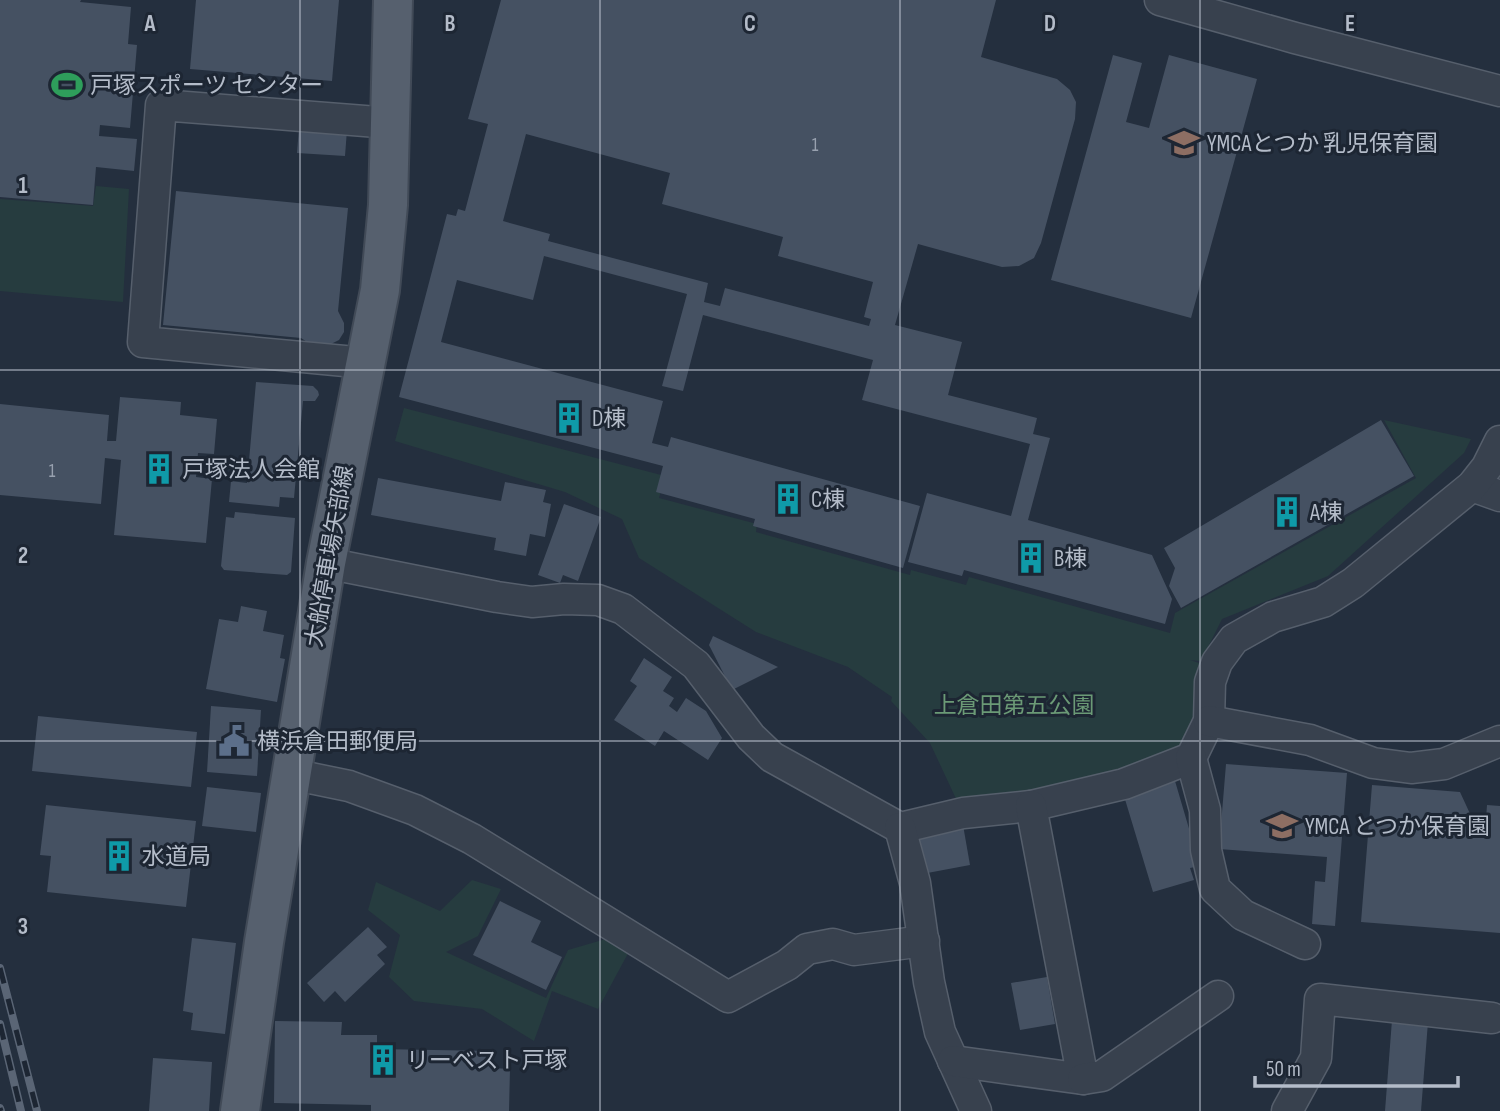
<svg xmlns="http://www.w3.org/2000/svg" width="1500" height="1111" font-family="'Sofia Sans Condensed','Noto Sans JP',sans-serif">
	<rect width="100%" height="100%" fill="#242f3e"/>
	<g fill="#263c3f">
		<polygon points="96,186 129,189 123,302 0,291 0,199 93,206"/>
		<polygon points="404,408 665,476 659,498 757,524 756,532 910,575 911,570 966,585 969,577 1170,633 1175,613 1416,478 1384,420 1471,439 1464,453 1328,576 1222,619 1201,661 1190,660 1202,664 1196,720 1183,749 1121,776 1030,795 958,803 930,743 891,701 892,697 848,667 756,632 639,558 622,519 565,492 395,441"/>
		<polygon points="472,880 501,889 478,936 446,952 546,998 568,950 616,936 632,946 598,1009 552,991 534,1041 482,1009 414,1001 389,977 400,935 368,910 376,882 440,911"/>
	</g>
	<g fill="#455162" fill-rule="evenodd">
		<polygon points="0,0 81,0 80,2 131,7 128,44 137,45 130,128 100,125 99,136 137,139 134,171 96,167 93,205 0,197"/>
		<polygon points="196,0 339,0 332,81 190,69"/>
		<path d="M 501,0 L 996,0 L 981,57 L 1057,79 L 1070,90 L 1076,102 L 1075,119 L 1041,243 L 1034,258 L 1019,266 L 1002,267 L 918,244 L 895,325 L 962,342 L 948,395 L 1037,418 L 1033,434 L 1050,438 L 1028,520 L 1152,555 L 1172,599 L 1165,624 L 964,570 L 962,576 L 908,562 L 927,493 L 1011,516 L 1030,444 L 862,400 L 873,360 L 703,315 L 683,391 L 662,386 L 687,294 L 544,256 L 533,300 L 457,280 L 441,342 L 663,401 L 652,443 L 668,447 L 671,437 L 920,506 L 903,568 L 753,526 L 755,519 L 656,492 L 663,466 L 399,397 L 447,214 L 456,216 L 458,209 L 465,211 L 488,124 L 468,119 ZM 526,134 L 670,173 L 662,204 L 783,237 L 778,256 L 873,282 L 864,317 L 871,319 L 869,326 L 725,288 L 720,306 L 704,302 L 708,283 L 548,241 L 550,234 L 503,221 Z"/>
		<polygon points="1113,55 1142,63 1126,122 1149,128 1169,55 1257,79 1191,318 1051,280"/>
		<polygon points="299,127 347,130 345,156 297,153"/>
		<polygon points="176,191 348,208 338,311 344,323 344,332 339,340 331,344 307,342 301,338 163,325"/>
		<polygon points="256,382 313,386 318,391 319,395 315,401 303,401 294,498 280,497 279,507 229,502 231,481 247,483"/>
		<polygon points="120,397 181,402 180,415 217,419 214,454 198,453 196,477 212,479 206,543 114,535 121,460 105,458 101,504 0,495 0,404 109,415 107,441 116,441"/>
		<polygon points="1381,420 1414,476 1181,608 1169,586 1175,568 1164,548"/>
		<polygon points="378,478 501,501 505,482 546,490 543,502 551,504 545,537 530,534 526,556 494,550 496,538 371,515"/>
		<polygon points="564,504 601,517 578,581 563,575 560,583 538,575"/>
		<polygon points="235,512 295,518 291,572 287,575 224,570 221,566 226,517 234,518"/>
		<polygon points="241,606 267,611 263,631 284,635 280,658 285,659 277,702 206,689 219,619 238,622"/>
		<polygon points="713,636 778,667 732,690 709,645"/>
		<polygon points="644,658 672,677 663,691 674,698 669,706 677,712 686,698 706,711 722,738 708,760 664,731 655,746 614,720 637,686 630,681"/>
		<polygon points="211,706 261,710 257,776 207,772"/>
		<polygon points="38,716 197,732 191,787 32,771"/>
		<polygon points="1226,764 1347,773 1335,926 1312,924 1315,881 1325,882 1327,857 1219,849"/>
		<polygon points="1175,781 1200,866 1190,868 1194,880 1153,892 1124,796"/>
		<polygon points="1372,785 1460,792 1472,818 1486,819 1487,805 1500,806 1500,933 1361,922"/>
		<polygon points="207,787 261,793 256,832 202,826"/>
		<polygon points="46,805 196,821 186,907 47,892 51,856 40,855"/>
		<polygon points="963,825 970,865 922,874 914,834"/>
		<polygon points="500,901 541,921 531,942 562,957 546,990 473,955"/>
		<polygon points="368,927 387,947 377,955 385,964 345,1002 335,991 324,1002 307,983"/>
		<polygon points="192,938 236,943 225,1034 191,1030 193,1013 183,1011"/>
		<polygon points="1047,977 1055,1024 1020,1030 1011,983"/>
		<polygon points="1392,1020 1428,1022 1421,1111 1385,1111"/>
		<polygon points="275,1021 342,1022 341,1035 377,1035 377,1049 492,1051 492,1068 510,1069 509,1111 371,1111 371,1105 274,1103"/>
		<polygon points="153,1058 212,1062 209,1111 149,1111"/>
	</g>
	<g fill="none" stroke-linecap="round" stroke-linejoin="round">
		<defs>
			<g id="minor">
				<polyline points="1160,0 1295,38 1500,91"/>
				<polyline points="366,363 143,342 161,105 390,123"/>
				<polyline points="1472,486 1500,496"/>
				<polyline points="326,563 497,597 532,602 564,599 598,600 623,609 696,665 751,737 772,757 900,828 963,813 1031,806 1124,784 1191,758 1209,721 1210,682 1217,662 1234,639 1273,617 1323,602 1353,583 1472,486 1487,467 1500,441"/>
				<polyline points="1209,721 1310,740 1373,763 1411,768 1444,764 1500,741"/>
				<polyline points="1191,758 1205,810 1206,850 1215,889 1243,915 1305,944"/>
				<polyline points="291,774 349,786 415,810 472,839 728,997 787,965 807,949 833,944 854,950 924,941"/>
				<polyline points="900,828 915,883 929,982 940,1032 976,1111"/>
				<polyline points="953,1061 1083,1079 1031,806"/>
				<polyline points="1083,1079 1102,1076 1218,996"/>
				<polyline points="1287,1111 1316,1058 1320,999 1492,1018"/>
			</g>
			<polyline id="major" points="240,1111 264,942 326,563 380,290 388,205 393,0"/>
		</defs>
		<use href="#minor" stroke="#565f6c" stroke-width="33"/>
		<use href="#major" stroke="#414a57" stroke-width="42"/>
		<use href="#minor" stroke="#38414e" stroke-width="30"/>
		<use href="#major" stroke="#56606e" stroke-width="38"/>
		<defs>
			<g id="rail">
				<polyline points="0,968 37,1111"/>
				<polyline points="0,1024 21,1111"/>
				<polyline points="0,1108 1,1111"/>
			</g>
		</defs>
		<use href="#rail" stroke="#5a6575" stroke-width="8"/>
		<use href="#rail" stroke="#1d2633" stroke-width="5" stroke-dasharray="16" stroke-linecap="butt"/>
	</g>
	<path fill="none" stroke="#b4bcc9" stroke-width="2" stroke-opacity="0.55" d="M 300,0 L 300,1111M 600,0 L 600,1111M 900,0 L 900,1111M 1200,0 L 1200,1111M 0,370 L 1500,370M 0,741 L 1500,741"/>
	<defs>
		<symbol id="stadium-bare" viewBox="-9 -9 18 18"><path d="M0-5a6.5 5 0 1 0 0 10a6.5 5 0 1 0 0-10ZM-3.5-1.8h7v3.6h-7Z" fill="#2e9e5b" stroke="#1d2633" stroke-width="2.5" paint-order="stroke"/></symbol>
		<symbol id="school-bare" viewBox="-9 -9 18 18"><path d="M0-5L7-2L0 1L-7-2ZM-4 1L0 2.5L4 1V4Q0 6-4 4Z" fill="#8d6e63" stroke="#1d2633" stroke-width="2.5" paint-order="stroke"/></symbol>
		<symbol id="building-bare" viewBox="-9 -9 18 18"><path d="M-4-6H4V6H1V3H-1V6H-4ZM-2.5-4.3h1.7v1.8h-1.7ZM.8-4.3h1.7v1.8H.8ZM-2.5-1h1.7V.8h-1.7ZM.8-1h1.7V.8H.8Z" fill="#0f9aa8" stroke="#1d2633" stroke-width="2.5" paint-order="stroke"/></symbol>
		<symbol id="civic-bare" viewBox="-9 -9 18 18"><path d="M-.6-6.5H3V-4.5H.6V-3L4-1V1h2V6H-6V1h2V-1L-.6-3ZM-1.2 2.5V6h2.4V2.5Z" fill="#5c6f8a" stroke="#1d2633" stroke-width="2.5" paint-order="stroke"/></symbol>
	</defs>
	<g fill-rule="evenodd">
		<use href="#stadium-bare" x="45" y="63" width="44" height="44"/>
		<use href="#school-bare" x="1162" y="121" width="44" height="44"/>
		<use href="#building-bare" x="547" y="396" width="44" height="44"/>
		<use href="#building-bare" x="137" y="447" width="44" height="44"/>
		<use href="#building-bare" x="766" y="477" width="44" height="44"/>
		<use href="#building-bare" x="1265" y="490" width="44" height="44"/>
		<use href="#building-bare" x="1009" y="536" width="44" height="44"/>
		<use href="#civic-bare" x="212" y="719" width="44" height="44"/>
		<use href="#school-bare" x="1260" y="804" width="44" height="44"/>
		<use href="#building-bare" x="97" y="834" width="44" height="44"/>
		<use href="#building-bare" x="361" y="1038" width="44" height="44"/>
	</g>
	<g text-anchor="middle" stroke-width="6" stroke-linejoin="round" paint-order="stroke">
		<g font-size="19" fill="#98a1af">
			<text x="815" y="151">1</text>
			<text x="52" y="477">1</text>
		</g>
		<g font-size="23" fill="#b4bcc9" stroke="#1d2633" text-anchor="start">
			<text x="90" y="93">戸塚スポーツ センター</text>
			<text x="1207" y="151">YMCAとつか 乳児保育園</text>
			<text x="592" y="426">D棟</text>
			<text x="182" y="477">戸塚法人会館</text>
			<text x="811" y="507">C棟</text>
			<text x="1310" y="520">A棟</text>
			<text x="1054" y="566">B棟</text>
			<text x="257" y="749">横浜倉田郵便局</text>
			<text x="1305" y="834">YMCA とつか保育園</text>
			<text x="142" y="864">水道局</text>
			<text x="406" y="1068">リーベスト戸塚</text>
		</g>
		<g font-size="23" fill="#b4bcc9" stroke="#1d2633">
			<text transform="translate(329 556) rotate(-80)" y="8">大船停車場矢部線</text>
		</g>
		<g font-size="23" fill="#6b9a76" stroke="#1d2633">
			<text x="1014" y="713">上倉田第五公園</text>
		</g>
	</g>
	<g font-size="23" text-anchor="middle" font-weight="bold" fill="#b4bcc9" stroke="#1d2633" stroke-width="6" stroke-linejoin="round" paint-order="stroke">
		<text x="150" y="31">A</text>
		<text x="450" y="31">B</text>
		<text x="750" y="31">C</text>
		<text x="1050" y="31">D</text>
		<text x="1350" y="31">E</text>
		<text x="23" y="193">1</text>
		<text x="23" y="563">2</text>
		<text x="23" y="934">3</text>
	</g>
	<path d="M1255 1076v10h203v-10" fill="none" stroke="#b4bcc9" stroke-width="3.5"/>
	<text x="1266" y="1076" font-size="21" fill="#b4bcc9" stroke="#1d2633" stroke-width="5" paint-order="stroke">50 m</text>
</svg>
